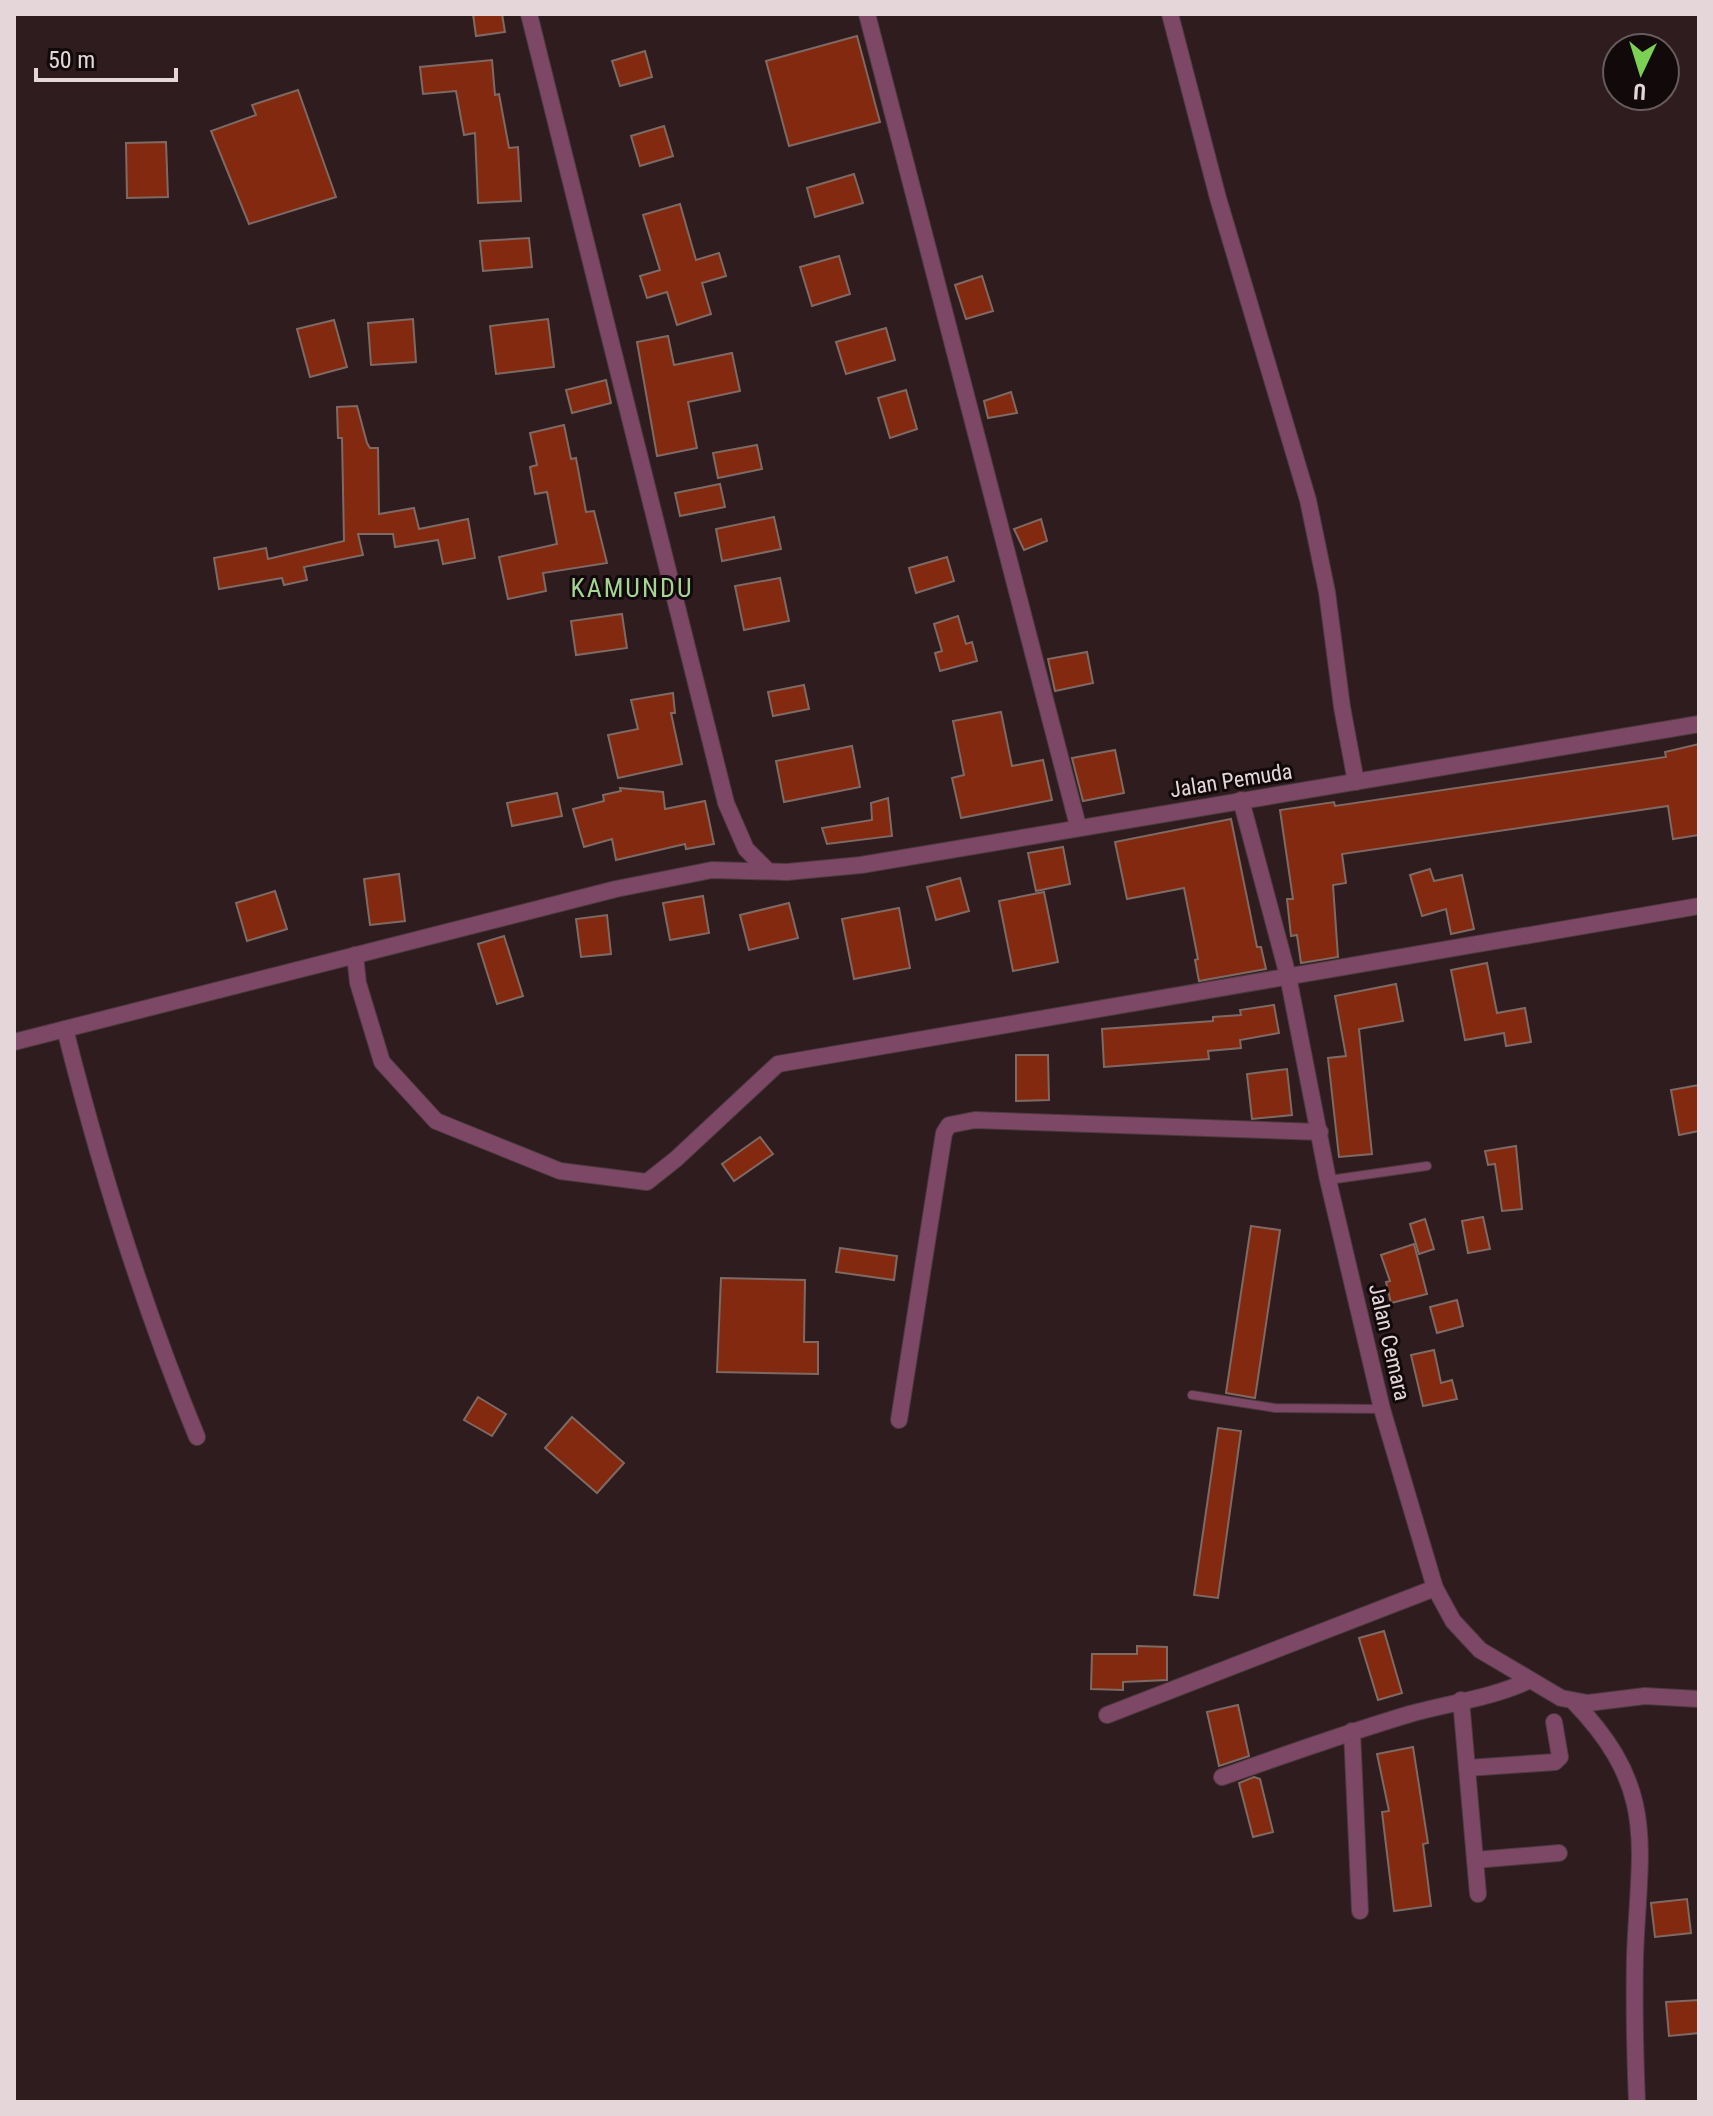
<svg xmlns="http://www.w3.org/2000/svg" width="1713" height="2116" font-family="'Roboto Condensed',sans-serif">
	<rect width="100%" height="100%" fill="#2f1c1f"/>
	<g fill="#822910" stroke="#7f6963" stroke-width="2">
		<polygon points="473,14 502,14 505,32 476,36"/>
		<polygon points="857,36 880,122 789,146 766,61"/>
		<polygon points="645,51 652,77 620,86 612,61"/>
		<polygon points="492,60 495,95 499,94 509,148 518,147 521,201 478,203 475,133 464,135 456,91 423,94 420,67"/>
		<polygon points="298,90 336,197 249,224 211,131 256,115 252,105"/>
		<polygon points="664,126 673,156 640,166 631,136"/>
		<polygon points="166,142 168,197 127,198 126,143"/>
		<polygon points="854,174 863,203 815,217 807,188"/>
		<polygon points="680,204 696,260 719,253 726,276 702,283 711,314 677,325 667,292 647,298 640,276 660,270 643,215"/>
		<polygon points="529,238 532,267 483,271 480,241"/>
		<polygon points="839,256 850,294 812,306 800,267"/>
		<polygon points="982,276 993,311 966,319 955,285"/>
		<polygon points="413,319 416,362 371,365 368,323"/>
		<polygon points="548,319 554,367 496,374 490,326"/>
		<polygon points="334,320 347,367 310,377 297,329"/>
		<polygon points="886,328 895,360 846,374 836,342"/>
		<polygon points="668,336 674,365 732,353 740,391 688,402 697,448 657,456 637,342"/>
		<polygon points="606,380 611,403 572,413 566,390"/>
		<polygon points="906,390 917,429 890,438 878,398"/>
		<polygon points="1011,392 1017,413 988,418 984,401"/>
		<polygon points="357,406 367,443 370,448 378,448 379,514 414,508 419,529 468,519 475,558 443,564 438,540 395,547 393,534 358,534 363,555 304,567 307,580 284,585 282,578 219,589 214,558 266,548 268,559 344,541 342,438 338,438 337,407"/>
		<polygon points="564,425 571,459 576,458 586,512 594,511 607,563 543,573 546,591 508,599 499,557 557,544 547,492 535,494 530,467 537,465 530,433"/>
		<polygon points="757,445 762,469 718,478 713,453"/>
		<polygon points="720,484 725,507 680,516 675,493"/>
		<polygon points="774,517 781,549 722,561 716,529"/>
		<polygon points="1041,519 1047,541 1024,550 1014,529"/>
		<polygon points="947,557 954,581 916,593 909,568"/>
		<polygon points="780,578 789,621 744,630 735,586"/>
		<polygon points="622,614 627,648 576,655 571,621"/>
		<polygon points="958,616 966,644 972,642 977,661 940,671 935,653 942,651 934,624"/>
		<polygon points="1087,652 1093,683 1055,691 1048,659"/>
		<polygon points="804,685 809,709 773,716 768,692"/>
		<polygon points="673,693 675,713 671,713 682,764 618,778 608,735 638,729 631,700"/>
		<polygon points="1001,712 1012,766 1043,760 1052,800 961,818 952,778 964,775 953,721"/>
		<polygon points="1699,744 1699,835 1673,839 1668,806 1342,854 1346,883 1333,885 1338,957 1301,963 1297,935 1291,936 1287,899 1293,899 1280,810 1334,802 1335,806 1666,757 1665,752"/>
		<polygon points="852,746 860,787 784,802 776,761"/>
		<polygon points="1115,750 1124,793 1083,801 1072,758"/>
		<polygon points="620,788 663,792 665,809 705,801 714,844 686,849 685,844 616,860 612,839 584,847 573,809 604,801 603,795 621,791"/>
		<polygon points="557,793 562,816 512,826 507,803"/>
		<polygon points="888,798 892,836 827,844 822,828 872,820 871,803"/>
		<polygon points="1231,819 1257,947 1261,947 1266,969 1199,981 1195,960 1198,959 1184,888 1127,899 1115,842"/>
		<polygon points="1063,847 1070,884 1036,891 1028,853"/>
		<polygon points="1430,869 1434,881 1462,875 1474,929 1451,934 1446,909 1422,916 1410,875"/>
		<polygon points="399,874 405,921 370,925 364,879"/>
		<polygon points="960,878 969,911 936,920 927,887"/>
		<polygon points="275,891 287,929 247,941 236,903"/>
		<polygon points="1044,892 1058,962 1013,971 999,901"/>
		<polygon points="703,896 709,933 670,940 663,903"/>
		<polygon points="789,903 798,938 749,950 740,915"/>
		<polygon points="899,908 910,968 854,979 842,919"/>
		<polygon points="607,915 611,954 581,957 576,919"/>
		<polygon points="504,936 523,996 497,1004 478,944"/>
		<polygon points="1487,963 1497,1013 1525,1008 1531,1042 1506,1046 1504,1033 1465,1040 1451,970"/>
		<polygon points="1396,984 1403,1021 1359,1029 1372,1154 1339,1157 1328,1058 1346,1056 1335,996"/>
		<polygon points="1274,1005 1279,1033 1240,1040 1241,1048 1208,1051 1209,1059 1104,1067 1102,1029 1213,1021 1213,1017 1241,1015 1240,1010"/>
		<polygon points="1016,1055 1048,1055 1049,1100 1016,1101"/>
		<polygon points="1287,1069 1292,1115 1252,1119 1247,1074"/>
		<polygon points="1699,1085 1699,1131 1679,1135 1671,1090"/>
		<polygon points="760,1137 773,1154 734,1181 722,1164"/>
		<polygon points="1516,1146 1522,1209 1502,1211 1495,1164 1488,1165 1485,1151"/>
		<polygon points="1483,1217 1490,1249 1468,1253 1462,1221"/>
		<polygon points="1425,1219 1434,1249 1419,1254 1410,1224"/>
		<polygon points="1251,1226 1280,1230 1255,1398 1226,1393"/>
		<polygon points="1414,1244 1427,1294 1391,1303 1386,1282 1390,1281 1381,1255"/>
		<polygon points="840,1248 897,1256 894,1280 836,1272"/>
		<polygon points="721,1278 805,1280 804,1342 818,1342 818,1374 717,1372"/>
		<polygon points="1457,1300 1463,1326 1437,1333 1430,1307"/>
		<polygon points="1434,1350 1441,1383 1452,1380 1457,1399 1423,1406 1411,1355"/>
		<polygon points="478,1397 506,1414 492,1436 464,1420"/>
		<polygon points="572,1417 624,1463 597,1493 545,1448"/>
		<polygon points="1218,1428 1241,1431 1218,1598 1194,1595"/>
		<polygon points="1384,1631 1402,1693 1378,1700 1359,1638"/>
		<polygon points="1137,1646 1167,1647 1167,1680 1123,1682 1123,1690 1091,1689 1092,1654 1137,1654"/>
		<polygon points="1238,1705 1249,1756 1219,1766 1207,1712"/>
		<polygon points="1413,1747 1428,1843 1423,1844 1431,1906 1394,1911 1382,1812 1389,1811 1377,1754"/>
		<polygon points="1254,1777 1260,1779 1273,1832 1253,1837 1239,1783"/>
		<polygon points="1687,1899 1691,1933 1655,1937 1651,1903"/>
		<polygon points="1699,2000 1699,2033 1669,2036 1666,2002"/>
	</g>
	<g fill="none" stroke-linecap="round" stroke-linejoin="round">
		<defs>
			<g id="lane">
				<polyline points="1329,1180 1427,1166"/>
				<polyline points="1192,1395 1275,1408 1381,1409"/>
			</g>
			<g id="street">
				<polyline points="529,14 726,803 746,849 768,871"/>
				<polyline points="867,14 1078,826"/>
				<polyline points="1170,14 1218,198 1308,500 1327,592 1342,707 1356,782"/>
				<polyline points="1241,800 1288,976 1328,1180 1382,1409 1435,1588 1453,1621 1480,1650 1561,1698 1588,1703 1645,1696 1699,1699"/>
				<polyline points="355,955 358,983 382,1062 436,1121 560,1171 647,1182 676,1159 778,1064 1699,906"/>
				<path d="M 65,1029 C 100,1168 142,1304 197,1437"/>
				<polyline points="14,1042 616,889 712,870 787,872 861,865 1699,724"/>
				<polyline points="899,1420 944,1133 949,1125 975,1120 1320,1132"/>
				<polyline points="1461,1700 1478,1894"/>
				<path d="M 1574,1702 C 1659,1790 1639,1846 1635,1956 C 1634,2005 1635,2053 1637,2102"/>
				<polyline points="1107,1715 1435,1588"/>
				<polyline points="1352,1731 1360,1911"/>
				<polyline points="1467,1768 1555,1762 1560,1757 1554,1722"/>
				<path d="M 1222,1777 C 1284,1755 1346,1733 1410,1714 C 1450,1703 1491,1698 1528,1681"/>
				<polyline points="1475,1860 1559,1853"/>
			</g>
		</defs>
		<use href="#lane" stroke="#4c3a3d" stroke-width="10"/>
		<use href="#street" stroke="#4c3a3d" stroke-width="18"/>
		<use href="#lane" stroke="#7d4766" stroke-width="8"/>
		<use href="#street" stroke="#7d4766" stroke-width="16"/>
	</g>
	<g text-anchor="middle" stroke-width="6" stroke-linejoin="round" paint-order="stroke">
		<g font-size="22" fill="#e5d7d9" stroke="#11090a">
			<text transform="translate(1231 780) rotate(-9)" y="8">Jalan Pemuda</text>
			<text transform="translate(1390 1342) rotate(77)" y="8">Jalan Cemara</text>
		</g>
		<g font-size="26" letter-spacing="2" fill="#a6d494" stroke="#11090a">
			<text x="632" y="597">KAMUNDU</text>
		</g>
	</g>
	<rect width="1713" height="2116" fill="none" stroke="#e5d7d9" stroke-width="32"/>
	<g transform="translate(1641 72) rotate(184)"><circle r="38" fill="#11090a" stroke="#665b5d" stroke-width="2"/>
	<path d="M0-6L14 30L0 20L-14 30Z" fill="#7cd155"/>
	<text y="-12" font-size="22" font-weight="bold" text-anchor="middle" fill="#e5d7d9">U</text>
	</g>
	<path d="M36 68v12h140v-12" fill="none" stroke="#e5d7d9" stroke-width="4"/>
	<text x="48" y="68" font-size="24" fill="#e5d7d9" stroke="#11090a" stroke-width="6" paint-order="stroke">50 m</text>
</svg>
